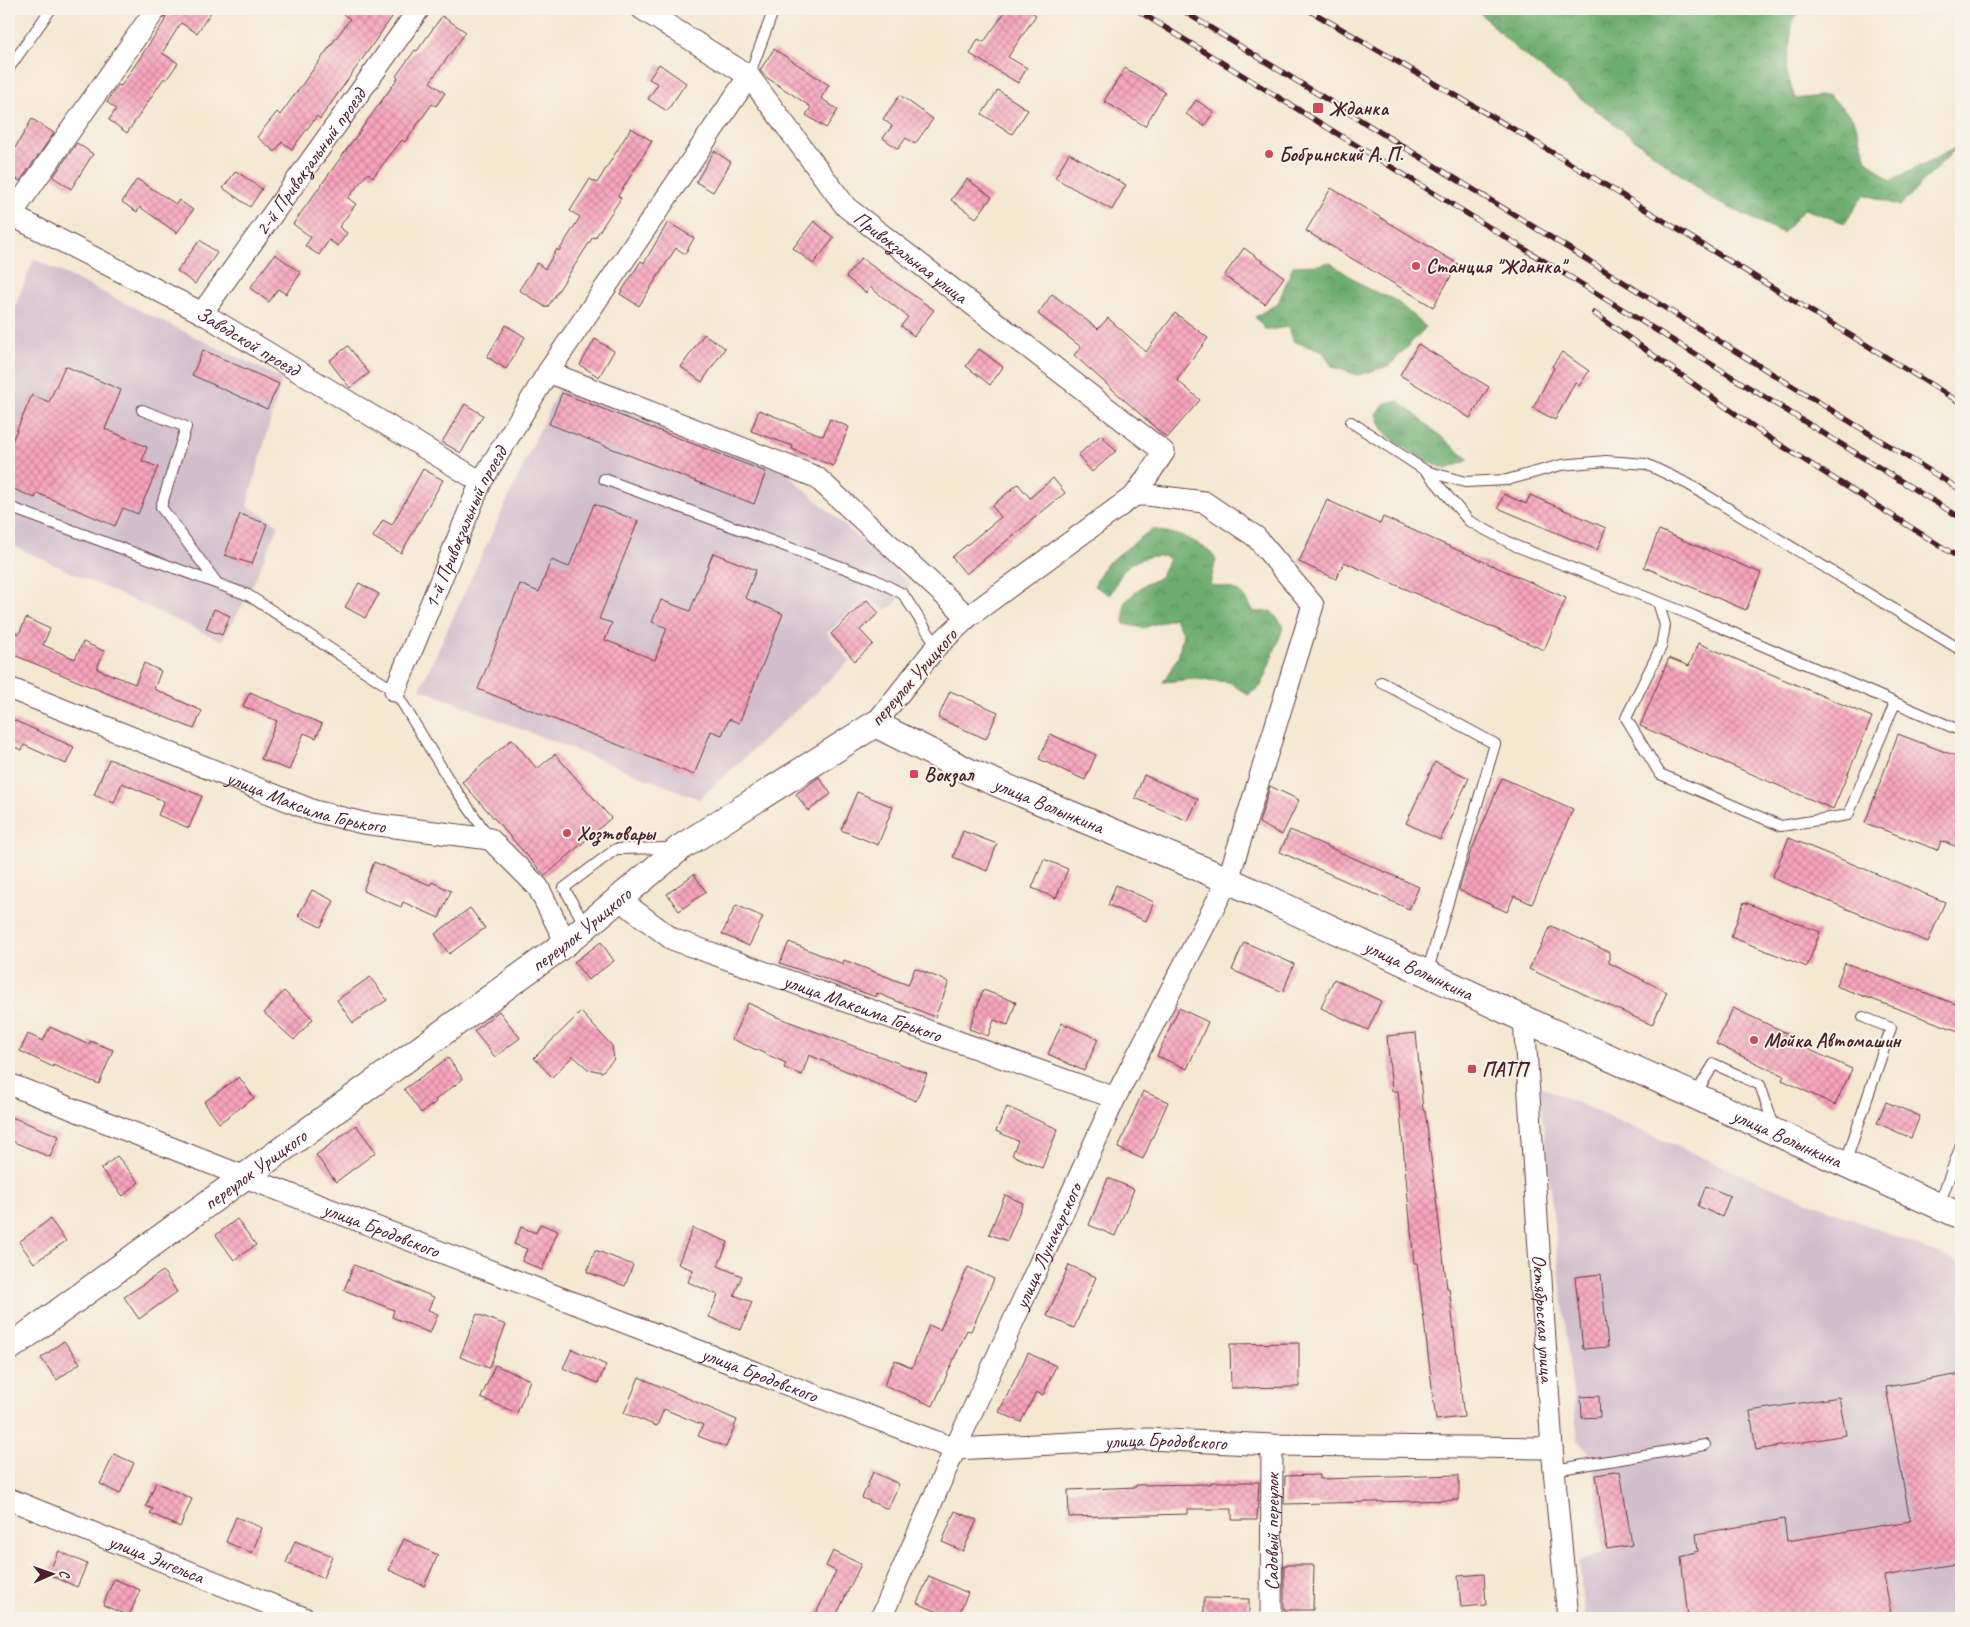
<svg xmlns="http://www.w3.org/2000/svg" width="1970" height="1627" font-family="Caveat,sans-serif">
	<defs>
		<pattern id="forest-crowns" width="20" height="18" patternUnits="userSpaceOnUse" patternTransform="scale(1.25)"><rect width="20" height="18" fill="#6cac6e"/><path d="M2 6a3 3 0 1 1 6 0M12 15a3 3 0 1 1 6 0" fill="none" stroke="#5b8b5b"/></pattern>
		<pattern id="building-cross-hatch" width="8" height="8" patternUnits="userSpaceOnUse" patternTransform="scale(1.25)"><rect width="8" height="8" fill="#f8a5be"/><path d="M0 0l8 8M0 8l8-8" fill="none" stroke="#cb869b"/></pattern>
	</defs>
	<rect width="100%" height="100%" fill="#f7f3e8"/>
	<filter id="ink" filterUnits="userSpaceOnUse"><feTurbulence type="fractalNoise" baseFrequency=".02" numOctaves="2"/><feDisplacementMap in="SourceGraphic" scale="10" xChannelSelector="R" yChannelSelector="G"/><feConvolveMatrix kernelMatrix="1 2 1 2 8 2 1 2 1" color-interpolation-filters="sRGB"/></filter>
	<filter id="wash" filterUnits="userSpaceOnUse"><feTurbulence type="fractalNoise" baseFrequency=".0096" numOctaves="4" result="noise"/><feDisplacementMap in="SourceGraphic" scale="20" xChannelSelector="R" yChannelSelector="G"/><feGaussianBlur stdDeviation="1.12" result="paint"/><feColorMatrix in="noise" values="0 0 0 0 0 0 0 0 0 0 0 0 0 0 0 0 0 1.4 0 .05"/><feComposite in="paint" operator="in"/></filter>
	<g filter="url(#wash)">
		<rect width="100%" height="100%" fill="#f4e8d1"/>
		<g fill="#d1bdcc">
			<polygon points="34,259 282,379 247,506 279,525 248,595 222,641 9,544 9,321"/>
			<polygon points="560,386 784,471 911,585 895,604 886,610 867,597 827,633 850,661 699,799 420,689"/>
			<polygon points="1539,1086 1726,1168 1961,1263 1961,1618 1585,1618 1579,1561 1603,1553 1593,1458 1578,1440"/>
		</g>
		<g fill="url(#forest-crowns)" stroke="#5b664c">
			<polygon points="1476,9 1801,9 1793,19 1786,70 1795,99 1829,95 1854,119 1867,160 1891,181 1957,147 1900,206 1864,194 1845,223 1804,209 1783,233 1713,200 1514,47"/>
			<polygon points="1329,262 1368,289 1394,299 1426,327 1389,366 1358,375 1333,367 1323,352 1293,341 1289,327 1266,330 1255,317 1278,303 1293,266 1318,265"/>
			<path d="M 1399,401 L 1469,460 L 1446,469 C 1429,463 1393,445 1383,429 C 1380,425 1379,419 1377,414 L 1385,403 Z"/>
			<path d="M 1152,529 C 1175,534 1201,539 1216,559 L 1210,585 C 1235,587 1242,590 1254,612 L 1271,611 L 1284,626 L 1261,686 L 1248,695 L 1229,682 L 1195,679 L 1163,682 L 1178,657 L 1183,633 L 1174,618 L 1143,628 L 1124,624 L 1124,603 L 1142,586 L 1161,577 L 1169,558 C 1156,553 1138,558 1127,567 C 1120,573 1115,587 1110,595 L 1094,586 L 1105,565 Z"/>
		</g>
		<g id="blocks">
			<g fill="url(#building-cross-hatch)">
				<polygon points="168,9 213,9 197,33 181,23 162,53 178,63 166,80 164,78 127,133 109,120 116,109 107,102 118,85 121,86 164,22"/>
				<polygon points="336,9 381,9 392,17 320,119 317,116 292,149 282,142 275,152 257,137 277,112 280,115 350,19"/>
				<polygon points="1007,9 1026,9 1036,15 1008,57 1027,68 1018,83 970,54 978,39 984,42"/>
				<polygon points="442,16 466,32 430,82 445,93 436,106 432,104 405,142 402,140 373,177 368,173 348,198 356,204 339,227 347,233 338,246 329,240 319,255 305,246 311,237 293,224 398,78 396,76 415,50 417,51"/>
				<polygon points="774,49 829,85 821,98 838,110 826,128 806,115 811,107 766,77 760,70"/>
				<polygon points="659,64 686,83 667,111 648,99 658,84 649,79"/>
				<polygon points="1125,68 1165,92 1145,126 1104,101"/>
				<polygon points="998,90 1028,110 1012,134 982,114"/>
				<polygon points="900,95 933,119 915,144 906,138 898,149 883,138 892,126 883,119"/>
				<polygon points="1196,100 1214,112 1204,126 1186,114"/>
				<polygon points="32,119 54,133 20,181 9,174 9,158"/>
				<polygon points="631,128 652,141 618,196 621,198 595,238 593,237 547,308 519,290 537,263 545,269 557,249 559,251 580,217 570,211 590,179 597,183"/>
				<polygon points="77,143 93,154 71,189 53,177"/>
				<polygon points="714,151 731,162 713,192 696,182"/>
				<polygon points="1069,153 1126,185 1112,210 1055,178"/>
				<polygon points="236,171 262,189 250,207 223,188"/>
				<polygon points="137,179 176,204 179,200 193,210 177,233 140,207 137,212 122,202"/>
				<polygon points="967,179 992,197 976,218 951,200"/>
				<polygon points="1331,188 1458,264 1433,307 1306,231"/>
				<polygon points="814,221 834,238 813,264 793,248"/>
				<polygon points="668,222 694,238 685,254 676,248 639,306 620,294 641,261 644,263"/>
				<polygon points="200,240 217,253 195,284 177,271"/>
				<polygon points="1244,248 1284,277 1265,304 1224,276"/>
				<polygon points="275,254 301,273 286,294 278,289 269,302 250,288"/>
				<polygon points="861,258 934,310 914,336 901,326 908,317 870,287 866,293 846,277"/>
				<polygon points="1052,294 1098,329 1108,318 1146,352 1175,313 1208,338 1177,380 1200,400 1167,438 1074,355 1081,347 1038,314"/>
				<polygon points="506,325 525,337 506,369 487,357"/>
				<polygon points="704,334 725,348 702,382 681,367"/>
				<polygon points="595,339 614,351 599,377 580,365"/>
				<polygon points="1418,344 1489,387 1470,418 1400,375"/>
				<polygon points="348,346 369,373 350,388 329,361"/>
				<polygon points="979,349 1003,367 990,385 966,366"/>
				<polygon points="203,350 279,384 267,409 192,375"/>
				<polygon points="1562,352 1589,371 1579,386 1575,382 1555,420 1533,408 1554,368 1552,366"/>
				<polygon points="65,366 121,390 105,429 147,447 142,461 158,467 138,514 123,508 115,526 37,493 35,498 9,487 9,448 32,395 49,402"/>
				<polygon points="562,393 766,472 754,504 549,424"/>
				<polygon points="465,404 483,415 461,453 442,442"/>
				<polygon points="759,410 823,436 830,419 849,427 833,466 792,449 793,446 751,431"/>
				<polygon points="1101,435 1116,451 1092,472 1078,455"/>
				<polygon points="423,469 443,480 401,553 373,537 383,520 392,525"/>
				<polygon points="1053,478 1065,493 966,574 952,557 1001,517 992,506 1018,484 1030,498"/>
				<polygon points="1504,494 1526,504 1530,495 1606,528 1597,550 1498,508"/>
				<polygon points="1327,500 1380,524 1383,517 1566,598 1544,650 1344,562 1336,579 1299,562"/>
				<polygon points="594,504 638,521 599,619 612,623 605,640 655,660 667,628 652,622 661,600 690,611 713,553 756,570 745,598 783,614 739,723 729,719 722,735 711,731 694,775 478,689 520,584 539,592 551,560 569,567"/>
				<polygon points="240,514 267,524 252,564 225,555"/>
				<polygon points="1659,530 1761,573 1746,610 1644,567"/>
				<polygon points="359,583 379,594 365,618 345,607"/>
				<polygon points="867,600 879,613 860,630 873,644 855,661 831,634"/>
				<polygon points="214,609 230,616 222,635 206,629"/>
				<polygon points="26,618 50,629 43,645 75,659 83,642 104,651 97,669 135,684 144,663 161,671 154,689 202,711 194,729 9,653 9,630 19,634"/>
				<polygon points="1698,643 1872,717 1833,809 1640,726 1669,658 1689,666"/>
				<polygon points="950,691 998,712 986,739 938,718"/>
				<polygon points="250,692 322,724 316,738 304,733 289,770 261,759 277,721 243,706"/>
				<polygon points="9,718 74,747 66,764 24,745 22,750 9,745"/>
				<polygon points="1050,734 1096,755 1085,780 1039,759"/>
				<polygon points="1898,734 1961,758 1961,848 1941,841 1938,850 1865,823"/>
				<polygon points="512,739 537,769 555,754 611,818 545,876 462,782"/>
				<polygon points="109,759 202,796 189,828 158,815 164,801 122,783 114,803 94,795"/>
				<polygon points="1435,762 1469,778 1440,840 1406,823"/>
				<polygon points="1144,775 1198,799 1188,821 1135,798"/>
				<polygon points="819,777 831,794 808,811 796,794"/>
				<polygon points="1502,778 1573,809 1532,904 1514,896 1507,912 1459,890 1470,854"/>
				<polygon points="1270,786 1299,800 1282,835 1259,823"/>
				<polygon points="857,792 893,807 878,845 841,830"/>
				<polygon points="1290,830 1419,887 1409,909 1280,852"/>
				<polygon points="963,831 997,844 987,871 953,857"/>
				<polygon points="1789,838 1945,902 1928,942 1772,878"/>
				<polygon points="1044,859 1068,869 1056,898 1032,888"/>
				<polygon points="374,862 430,885 432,882 451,891 439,918 403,902 401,907 363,891"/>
				<polygon points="694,874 706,892 679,911 667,894"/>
				<polygon points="1116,885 1154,902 1146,921 1108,905"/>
				<polygon points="312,890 334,901 321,927 298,916"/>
				<polygon points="1744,902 1820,932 1807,967 1731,937"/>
				<polygon points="736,905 763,917 749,946 722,934"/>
				<polygon points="470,908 485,928 449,954 435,934"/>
				<polygon points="1551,926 1609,952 1609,963 1667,992 1652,1025 1529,969"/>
				<polygon points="601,942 614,961 588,980 574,962"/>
				<polygon points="789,942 843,964 844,960 908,985 915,968 949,982 935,1017 877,993 876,997 780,963"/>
				<polygon points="1244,942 1294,964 1283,992 1232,970"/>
				<polygon points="1845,963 1961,1006 1961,1032 1836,986"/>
				<polygon points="370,977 387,1000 353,1023 337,1000"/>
				<polygon points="1334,979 1381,1001 1368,1030 1321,1008"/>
				<polygon points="983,990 1016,1002 1008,1025 994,1020 988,1036 969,1029"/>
				<polygon points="284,991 313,1019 294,1040 264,1013"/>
				<polygon points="748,1003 777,1017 927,1074 916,1101 809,1055 802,1075 784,1068 786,1063 732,1039"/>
				<polygon points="1179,1008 1208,1022 1187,1069 1157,1056"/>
				<polygon points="1733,1008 1793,1036 1790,1041 1852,1069 1835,1105 1782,1080 1784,1076 1716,1044"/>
				<polygon points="499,1011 520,1038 495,1057 474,1031"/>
				<polygon points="581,1012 612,1046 614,1059 602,1072 588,1069 573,1056 552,1077 534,1058"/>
				<polygon points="1062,1023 1098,1039 1084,1071 1048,1054"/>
				<polygon points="50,1027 89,1045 90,1041 113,1050 99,1084 53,1065 53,1067 20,1051 28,1034 43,1041"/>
				<polygon points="1416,1033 1423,1110 1425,1110 1447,1288 1449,1288 1464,1417 1436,1420 1417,1263 1414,1263 1398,1091 1392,1091 1387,1036"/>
				<polygon points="448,1058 463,1079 435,1100 436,1102 421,1113 404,1089"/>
				<polygon points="239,1077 254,1098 219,1123 204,1102"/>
				<polygon points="1143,1091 1168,1102 1143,1159 1118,1148"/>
				<polygon points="1886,1102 1920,1116 1911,1138 1877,1123"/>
				<polygon points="1007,1107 1058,1129 1042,1168 1012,1155 1018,1141 996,1131"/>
				<polygon points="9,1116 59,1136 50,1157 9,1140"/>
				<polygon points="356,1125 376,1152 336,1182 316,1155"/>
				<polygon points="117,1156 139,1182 123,1196 101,1169"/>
				<polygon points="1108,1178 1134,1189 1115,1236 1089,1225"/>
				<polygon points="1706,1186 1730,1196 1722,1217 1698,1206"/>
				<polygon points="1005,1195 1023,1203 1007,1241 989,1234"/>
				<polygon points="50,1219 66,1241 34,1263 19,1242"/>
				<polygon points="237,1219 256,1245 234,1260 216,1235"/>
				<polygon points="540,1224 558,1231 542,1270 522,1261 527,1249 514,1244 521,1227 536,1233"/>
				<polygon points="693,1228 728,1242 718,1266 742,1276 734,1295 752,1302 741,1330 709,1317 718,1295 688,1282 693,1270 678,1264"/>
				<polygon points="595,1250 633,1265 625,1286 587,1272"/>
				<polygon points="354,1265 434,1297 428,1310 438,1314 430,1333 392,1317 394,1310 344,1290"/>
				<polygon points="1069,1265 1096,1277 1074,1328 1047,1316"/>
				<polygon points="968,1267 994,1279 971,1331 967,1330 933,1406 884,1385 895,1360 912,1368 929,1325 940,1330"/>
				<polygon points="163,1271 177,1292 139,1319 124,1297"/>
				<polygon points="1601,1274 1608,1347 1583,1349 1575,1277"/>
				<polygon points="477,1314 506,1325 489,1368 460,1357"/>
				<polygon points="64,1341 80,1363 57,1380 41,1358"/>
				<polygon points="1299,1343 1299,1387 1231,1388 1230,1344"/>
				<polygon points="572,1349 606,1365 598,1383 563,1368"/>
				<polygon points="1028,1353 1056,1366 1043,1395 1036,1392 1021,1422 999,1412"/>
				<polygon points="495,1365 530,1380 517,1413 481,1398"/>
				<polygon points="1961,1374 1961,1563 1884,1576 1892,1618 1688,1618 1681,1557 1698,1551 1696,1534 1784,1519 1787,1541 1910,1521 1886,1387"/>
				<polygon points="639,1377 737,1420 726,1447 698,1436 703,1425 664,1409 657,1426 624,1413"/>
				<polygon points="1599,1396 1600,1417 1582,1418 1581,1397"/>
				<polygon points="1839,1397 1846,1435 1756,1450 1750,1411"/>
				<polygon points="114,1454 134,1463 120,1494 100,1484"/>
				<polygon points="1620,1471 1632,1545 1607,1549 1596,1475"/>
				<polygon points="873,1472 899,1484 888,1509 862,1498"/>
				<polygon points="1320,1475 1320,1479 1459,1475 1459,1500 1284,1504 1285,1476"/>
				<polygon points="156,1482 192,1499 180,1527 150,1513 153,1509 146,1506"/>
				<polygon points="1211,1482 1259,1482 1257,1520 1232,1520 1232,1509 1188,1509 1188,1514 1069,1517 1068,1490 1136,1487 1136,1485 1211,1484"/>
				<polygon points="955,1511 977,1520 963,1551 942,1542"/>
				<polygon points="236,1517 262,1528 252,1553 226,1542"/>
				<polygon points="404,1539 438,1555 424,1586 389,1570"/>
				<polygon points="295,1541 332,1556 323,1578 286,1563"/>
				<polygon points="59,1551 87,1564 77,1587 48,1574"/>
				<polygon points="833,1551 861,1564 835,1618 814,1618 836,1571 826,1566"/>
				<polygon points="1284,1565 1314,1565 1313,1610 1284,1610"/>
				<polygon points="1484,1574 1486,1605 1461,1607 1458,1576"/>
				<polygon points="929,1576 968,1593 957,1618 952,1618 917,1603"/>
				<polygon points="114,1579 140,1590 129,1616 103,1605"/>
				<polygon points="1204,1598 1249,1599 1249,1618 1204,1618"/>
			</g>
		</g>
	</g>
	<g filter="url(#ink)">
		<use href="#blocks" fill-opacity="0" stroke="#643d44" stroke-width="1"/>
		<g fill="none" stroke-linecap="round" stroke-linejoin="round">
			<defs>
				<g id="service">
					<polyline points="9,68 51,9"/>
					<polyline points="749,76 774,9"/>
					<polyline points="142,410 186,427 161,507 217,583"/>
					<polyline points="1351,422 1426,471 1465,482 1507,480 1561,465 1606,461 1646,464 1688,484 1961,650"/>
					<polyline points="1427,472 1469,521 1516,546 1694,616 1961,731"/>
					<polyline points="604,479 874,579 903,594 937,646"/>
					<polyline points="9,507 248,595 395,691 449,780 489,837"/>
					<polyline points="1658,602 1665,625 1661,647 1626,718 1660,774 1781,826 1848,815 1895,703"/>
					<polyline points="1381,682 1495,744 1427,973"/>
					<polyline points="585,925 564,888 616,849 672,848"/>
					<polyline points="1695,1095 1714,1064 1760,1085 1775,1129"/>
					<polyline points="1845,1164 1891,1028 1863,1017"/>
					<polyline points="1939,1205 1961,1145"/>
					<polyline points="1554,1470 1705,1445"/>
				</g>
				<g id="minor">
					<path id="s1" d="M 642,9 L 749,76 L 846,207 L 1164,452 L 1135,495 L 968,617 L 937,646 L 875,724"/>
					<polyline points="749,76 548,372 816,477 968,617"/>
					<path id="s2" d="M 9,214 L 202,313 L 481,482"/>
					<polyline points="11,215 156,9"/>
					<path id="s3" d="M 202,313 L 419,9"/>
					<path id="s4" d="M 9,688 L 314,811 L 363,823 L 490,839 L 538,887 L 566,943"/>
					<path id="s5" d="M 395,691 L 481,482 L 548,372"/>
					<path id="s6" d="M 619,899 L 672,939 L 1115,1098"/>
					<path id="s7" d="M 1524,1019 L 1552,1448 L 1568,1618"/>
					<path id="s8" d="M 9,1084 L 245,1177 L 955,1449 L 1148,1439 L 1272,1445 L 1552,1448"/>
					<path id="s9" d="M 9,1499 L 304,1618"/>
					<path id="s10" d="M 881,1618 L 955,1449 L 1115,1098 L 1228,880 L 1313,605 L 1256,537 L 1204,502 L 1147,495 L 1135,495"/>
					<path id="s11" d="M 1271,1618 L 1272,1445"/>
				</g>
				<g id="tertiary">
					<path id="s12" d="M 9,1348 L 566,943 L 680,848 L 875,724 L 970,772 L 1228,880 L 1524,1019 L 1961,1216"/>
				</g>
			</defs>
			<use href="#service" stroke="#643d44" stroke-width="12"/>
			<use href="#minor" stroke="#643d44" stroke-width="23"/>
			<use href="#tertiary" stroke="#643d44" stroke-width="28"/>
			<use href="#service" stroke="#fff" stroke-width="10"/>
			<use href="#minor" stroke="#fff" stroke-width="21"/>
			<use href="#tertiary" stroke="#fff" stroke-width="26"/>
			<defs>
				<g id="rail">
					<polyline points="1135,9 1961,518"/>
					<polyline points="1180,9 1961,490"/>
					<polyline points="1307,9 1527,137 1961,403"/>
					<polyline points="1594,313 1768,437 1961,559"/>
				</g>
			</defs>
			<use href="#rail" stroke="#4a1f2b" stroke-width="5.5"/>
			<use href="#rail" stroke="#f7f3e8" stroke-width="4" stroke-dasharray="11" stroke-linecap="butt"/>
		</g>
	</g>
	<g fill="#d1495b" stroke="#f7f3e8" stroke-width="2">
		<rect x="1312" y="102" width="12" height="12" rx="2.5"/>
		<circle cx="1269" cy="154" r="5"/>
		<circle cx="1416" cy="266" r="5"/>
		<rect x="909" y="769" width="10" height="10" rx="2.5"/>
		<circle cx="567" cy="833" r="5"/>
		<circle cx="1754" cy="1040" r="5"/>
		<rect x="1467" y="1064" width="10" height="10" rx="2.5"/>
	</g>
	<g text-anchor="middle" stroke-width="4" stroke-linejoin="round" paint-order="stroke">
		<g font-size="20" font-weight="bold" fill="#4a1f2b" stroke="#f7f3e8" text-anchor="start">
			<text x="1329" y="115">Жданка</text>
			<text x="1279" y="161">Бобринский А. П.</text>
			<text x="1426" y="273">Станция "Жданка"</text>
			<text x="924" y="781">Вокзал</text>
			<text x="577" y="840">Хозтовары</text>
			<text x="1764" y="1047">Мойка Автомашин</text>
			<text x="1482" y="1076">ПАТП</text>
		</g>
		<g font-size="20" fill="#4a1f2b" stroke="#f7f3e8">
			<text dy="7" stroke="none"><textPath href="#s3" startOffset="186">2-й Привокзальный проезд</textPath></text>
			<text dy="7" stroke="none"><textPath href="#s1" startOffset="371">Привокзальная улица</textPath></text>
			<text dy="7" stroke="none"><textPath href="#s2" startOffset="271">Заводской проезд</textPath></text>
			<text dy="7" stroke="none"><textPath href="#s5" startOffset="178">1-й Привокзальный проезд</textPath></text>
			<text transform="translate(913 677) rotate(-49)" y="7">переулок Урицкого</text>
			<text dy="7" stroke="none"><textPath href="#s4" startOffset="319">улица Максима Горького</textPath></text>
			<text dy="7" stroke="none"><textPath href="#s12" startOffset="1260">улица Волынкина</textPath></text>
			<text dy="7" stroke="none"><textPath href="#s12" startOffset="709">переулок Урицкого</textPath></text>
			<text dy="7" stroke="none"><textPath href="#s12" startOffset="1665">улица Волынкина</textPath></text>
			<text dy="7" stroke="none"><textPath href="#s6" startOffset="269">улица Максима Горького</textPath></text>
			<text dy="7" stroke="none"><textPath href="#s12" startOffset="2070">улица Волынкина</textPath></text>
			<text dy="7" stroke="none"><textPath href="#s12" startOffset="304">переулок Урицкого</textPath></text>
			<text dy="7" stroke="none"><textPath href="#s8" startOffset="400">улица Бродовского</textPath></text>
			<text dy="7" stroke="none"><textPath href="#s10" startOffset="408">улица Луначарского</textPath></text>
			<text dy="7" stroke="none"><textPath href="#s7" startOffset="300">Октябрьская улица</textPath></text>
			<text dy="7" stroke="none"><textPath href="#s8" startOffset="805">улица Бродовского</textPath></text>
			<text dy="7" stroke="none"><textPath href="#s8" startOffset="1225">улица Бродовского</textPath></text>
			<text dy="7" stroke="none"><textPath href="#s11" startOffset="86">Садовый переулок</textPath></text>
			<text dy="7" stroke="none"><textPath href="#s9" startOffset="159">улица Энгельса</textPath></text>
		</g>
	</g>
	<rect width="1970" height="1627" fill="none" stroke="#f7f3e8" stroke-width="30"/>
	<g transform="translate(52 1574) rotate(88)" stroke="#f7f3e8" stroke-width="4" paint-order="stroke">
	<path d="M0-4L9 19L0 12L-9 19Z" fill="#4a1f2b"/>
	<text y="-8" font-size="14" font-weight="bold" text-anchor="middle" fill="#4a1f2b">С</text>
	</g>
</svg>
